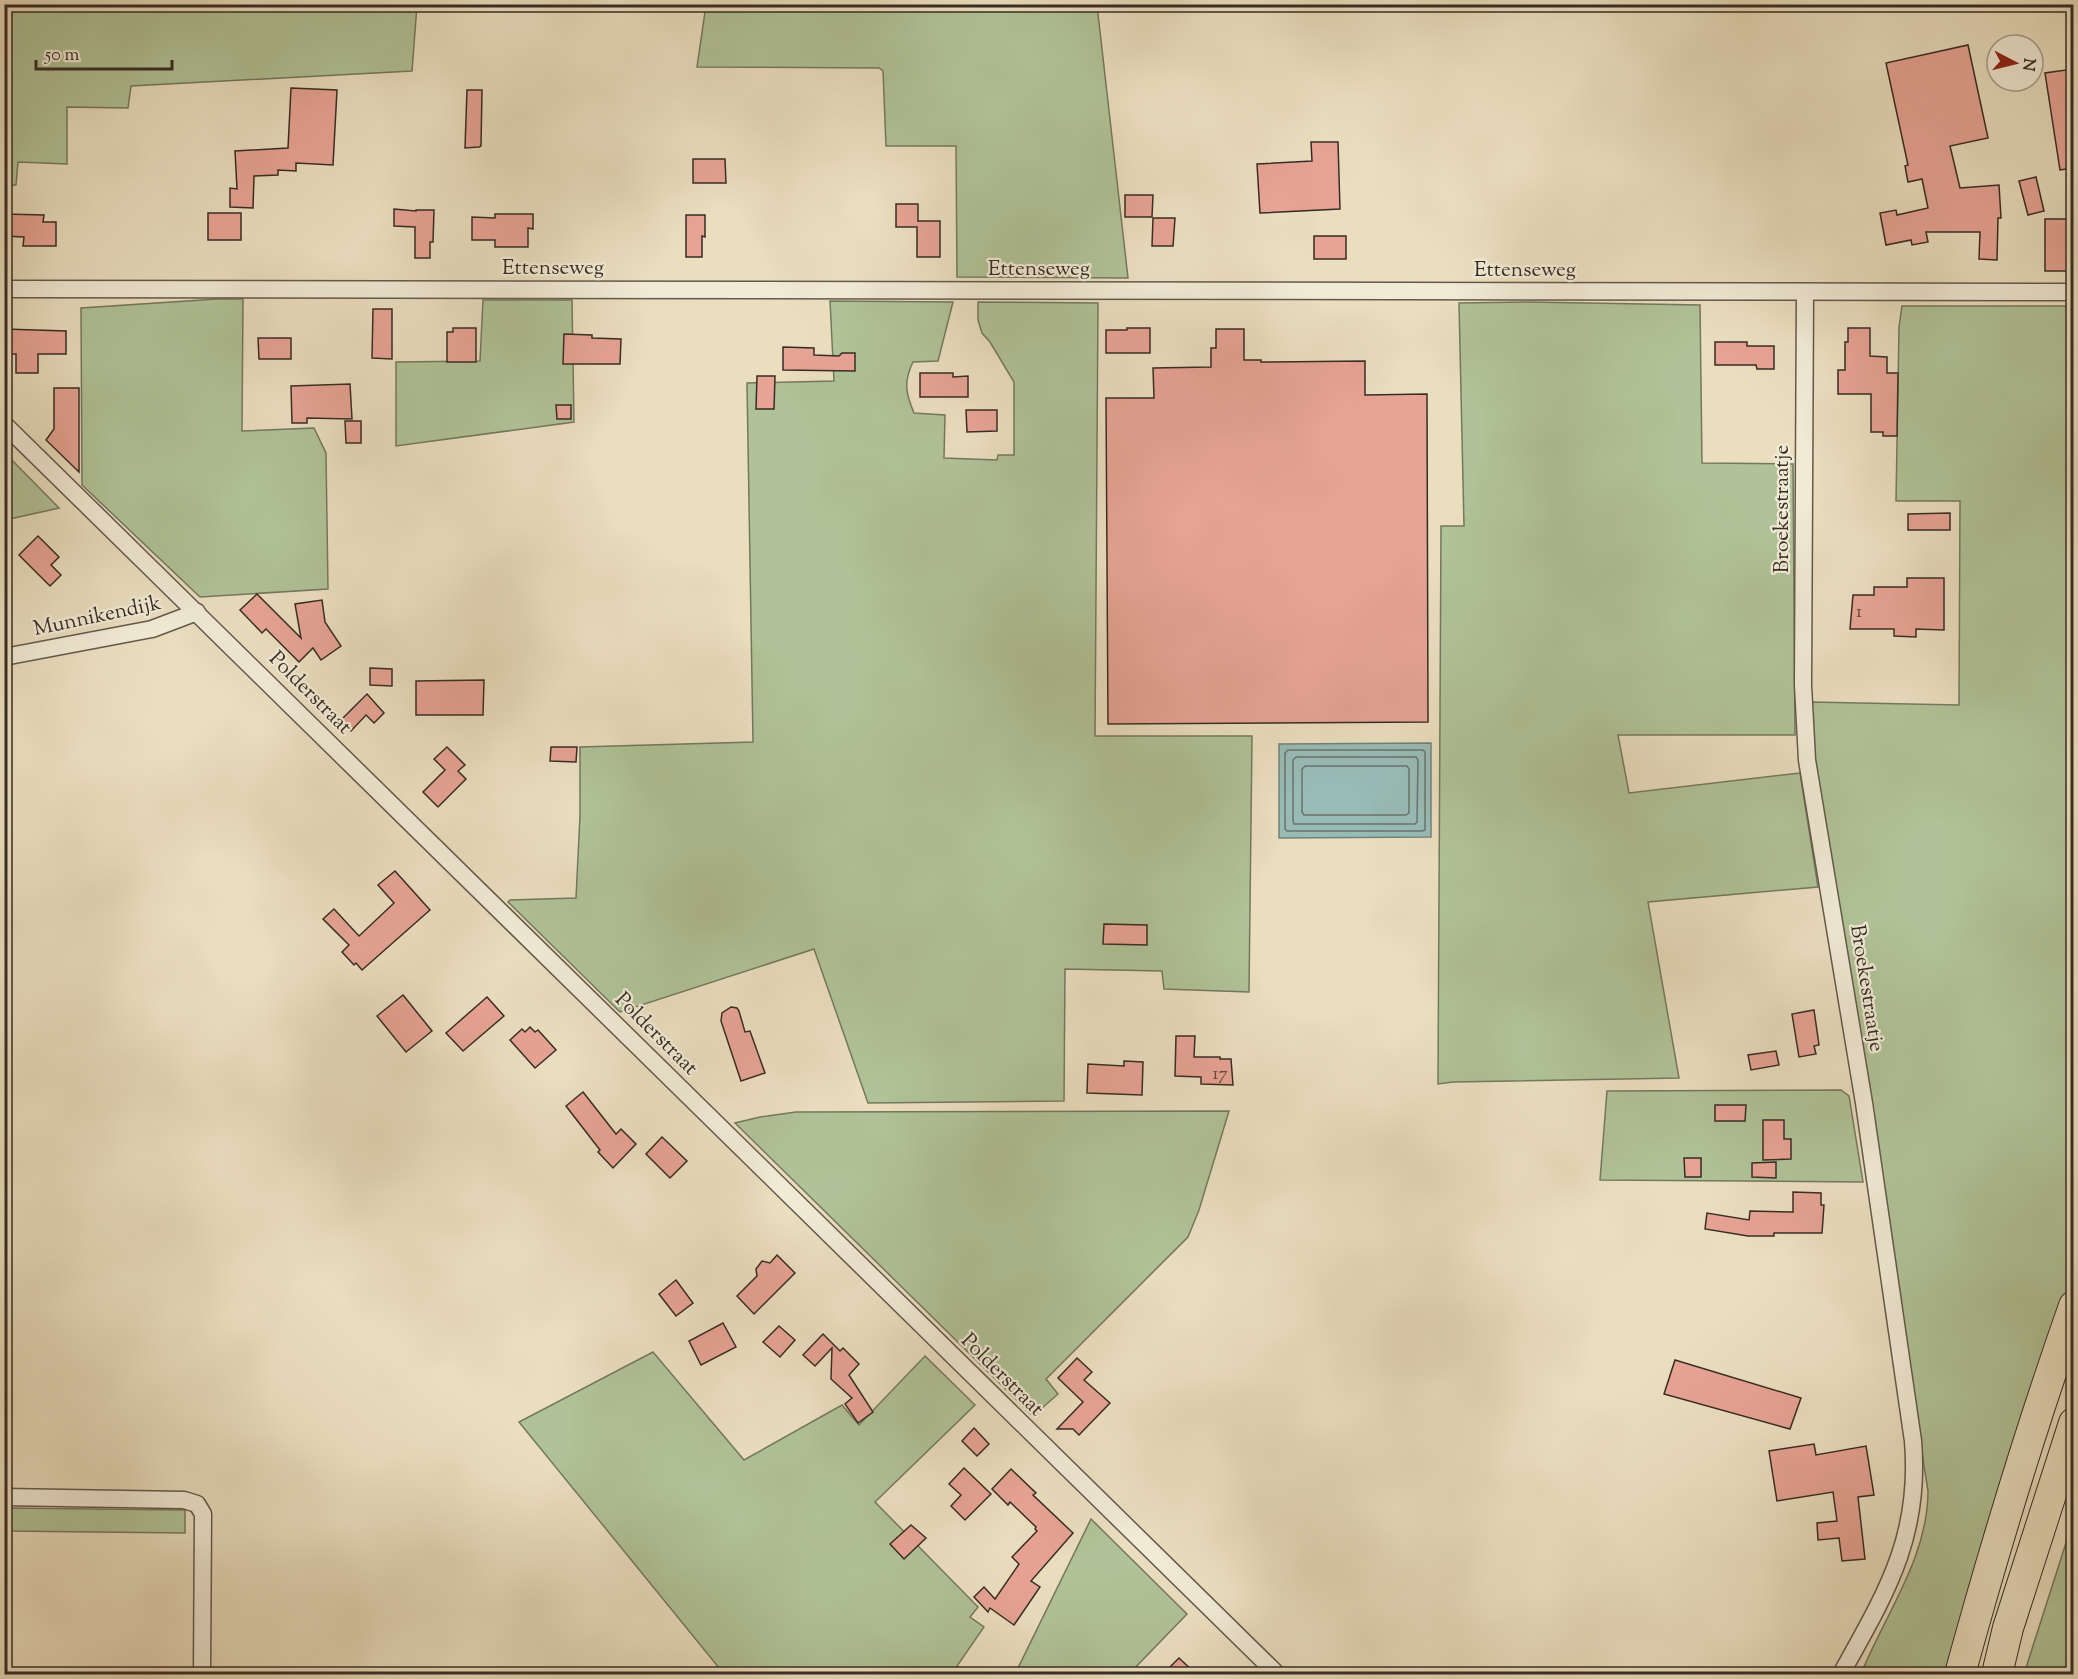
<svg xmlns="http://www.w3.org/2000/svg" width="2078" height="1679" font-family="'Sorts Mill Goudy',serif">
	<rect width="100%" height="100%" fill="#eadebf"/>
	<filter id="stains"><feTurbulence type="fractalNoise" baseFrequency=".00333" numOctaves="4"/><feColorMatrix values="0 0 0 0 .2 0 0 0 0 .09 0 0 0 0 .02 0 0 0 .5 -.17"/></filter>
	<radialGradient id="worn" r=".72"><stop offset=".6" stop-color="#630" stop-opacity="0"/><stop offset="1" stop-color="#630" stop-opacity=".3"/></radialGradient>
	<g fill="#b0c297" stroke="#74785e" stroke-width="1.5">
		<polygon points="4,5 417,5 412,71 131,86 128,108 67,107 67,164 18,162 16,185 5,185"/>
		<polygon points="706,5 1097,5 1128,278 957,277 956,146 886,146 883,71 879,68 697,67"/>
		<polygon points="217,299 243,299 242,431 314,428 326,453 328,589 200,597 82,485 81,308"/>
		<polygon points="483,300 572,300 574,422 396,446 396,362 480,361"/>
		<path d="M 830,301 L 953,302 L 938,361 L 913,362 C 903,382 906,394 914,413 L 945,415 L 944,458 L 997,460 L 998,455 L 1014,455 L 1014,382 L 990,342 L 982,333 L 978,320 L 978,302 L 1098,303 L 1095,736 L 1252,736 L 1249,992 L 1164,989 L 1162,971 L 1065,969 L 1064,1101 L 868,1103 L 814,949 L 620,1012 L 508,902 L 510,900 L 576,898 L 580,816 L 580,747 L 753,742 L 747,383 L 834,381 Z"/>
		<polygon points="1529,302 1700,305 1702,463 1793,464 1795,735 1618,735 1629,793 1800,773 1818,887 1648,902 1679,1078 1453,1082 1438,1084 1441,526 1464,526 1459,303"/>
		<path d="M 1902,306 L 2073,306 L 2073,1274 L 2024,1413 L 1947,1674 L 1861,1674 C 1885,1614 1928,1558 1928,1491 L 1828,858 L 1810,724 L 1811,702 L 1959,705 L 1960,501 L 1896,501 L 1899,327 Z"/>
		<polygon points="5,453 59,508 5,520"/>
		<polygon points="1841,1090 1849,1096 1863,1182 1600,1180 1607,1091"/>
		<polygon points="1229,1111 1199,1210 1188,1237 1046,1379 1058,1394 1033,1416 735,1123 760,1117 796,1112"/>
		<polygon points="653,1352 744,1460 842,1405 859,1425 925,1356 975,1405 875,1502 978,1607 970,1617 984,1627 957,1666 969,1674 724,1674 519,1422"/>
		<polygon points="5,1508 185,1510 185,1533 5,1531"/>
		<polygon points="1091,1519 1187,1614 1129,1674 1015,1674"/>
		<polygon points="2073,1521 2073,1674 2024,1674"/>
	</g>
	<polygon fill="#98bbb6" stroke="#71827c" stroke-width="1.5" points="1431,743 1431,837 1279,838 1279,744"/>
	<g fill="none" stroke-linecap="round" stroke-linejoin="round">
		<g stroke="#68746e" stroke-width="1.5">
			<polygon points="1288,750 1423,750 1425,752 1425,830 1422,831 1287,831 1285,829 1285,753"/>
			<polygon points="1296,757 1416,757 1418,760 1417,822 1415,824 1294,824 1293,821 1293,760"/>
			<polygon points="1305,766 1407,766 1409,769 1409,813 1406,815 1304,815 1302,812 1302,769"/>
		</g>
	</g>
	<g fill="#e7a394" stroke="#372d25" stroke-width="1.5">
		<polygon points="1968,45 1988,138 1950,146 1960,188 1999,185 2001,218 1998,218 1997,260 1979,259 1980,232 1926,232 1928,242 1912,245 1911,240 1886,245 1880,213 1896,210 1897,215 1928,208 1922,179 1908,182 1905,166 1908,165 1886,63"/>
		<polygon points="2073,69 2073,168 2060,170 2045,73"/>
		<polygon points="291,88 337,90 333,165 296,163 296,171 278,170 278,175 254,176 253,208 230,207 230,188 237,189 235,151 288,148"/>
		<polygon points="467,90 482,90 481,146 479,147 465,148"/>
		<polygon points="1311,142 1338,142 1340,209 1260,213 1257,164 1312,161"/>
		<polygon points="693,159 725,159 726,183 693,183"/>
		<polygon points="2036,177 2044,211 2028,215 2019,181"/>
		<polygon points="1125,195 1153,195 1152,217 1125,217"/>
		<polygon points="896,204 918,204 918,221 940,221 940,257 917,257 917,227 896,227"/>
		<polygon points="394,209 416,211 416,210 434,210 433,242 430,242 430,258 415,258 415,227 394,226"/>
		<rect x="208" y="213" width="33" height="27"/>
		<polygon points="4,214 44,215 43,222 56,222 56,246 23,246 24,237 4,236"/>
		<polygon points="495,214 533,214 533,229 528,228 528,247 495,247 495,240 472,240 472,217 495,218"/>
		<polygon points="686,215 705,215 705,237 702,236 702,257 686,257"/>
		<polygon points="1153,218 1175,218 1173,246 1152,246"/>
		<rect x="2045" y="219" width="28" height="52"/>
		<rect x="1314" y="236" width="32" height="23"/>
		<polygon points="373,309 392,309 392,359 372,358"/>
		<polygon points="453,328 476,328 476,362 447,362 447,332 453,332"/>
		<polygon points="1127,328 1150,328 1150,353 1106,353 1106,330 1127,330"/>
		<polygon points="1848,328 1870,328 1870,356 1887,357 1887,373 1898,373 1897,436 1883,436 1883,432 1871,432 1871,394 1838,394 1838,370 1845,370 1845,342 1848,342"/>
		<polygon points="4,329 66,331 66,354 38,354 38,373 16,373 16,354 4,354"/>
		<polygon points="1216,329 1244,329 1244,360 1261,360 1261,362 1365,361 1365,395 1427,394 1428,722 1108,724 1106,398 1154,398 1153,368 1211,367 1211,348 1216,348"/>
		<polygon points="564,334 592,335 592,338 621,339 620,364 563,364"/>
		<polygon points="258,338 291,338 291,359 259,359"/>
		<polygon points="1715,342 1747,342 1747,346 1774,346 1774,369 1757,369 1756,365 1715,365"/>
		<polygon points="783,347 814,348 814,355 839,356 842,353 855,353 855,371 783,370"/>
		<polygon points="920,373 953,373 953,377 968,376 968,397 920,397"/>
		<polygon points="757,376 775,376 774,409 756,409"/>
		<polygon points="350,384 352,419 307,418 307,423 292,423 291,386"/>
		<polygon points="54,388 79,388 79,472 46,440 54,429"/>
		<polygon points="556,405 571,405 571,419 557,419"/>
		<polygon points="966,410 997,410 997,431 967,432"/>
		<polygon points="345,421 361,421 361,443 346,443"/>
		<polygon points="1950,513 1950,530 1908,530 1908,514"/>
		<polygon points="38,536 59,557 51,565 61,575 50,586 19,555"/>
		<polygon points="1907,578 1944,578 1944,630 1916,629 1916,637 1894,636 1894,629 1850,629 1853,595 1874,595 1874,587 1907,587"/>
		<polygon points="257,594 301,638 295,604 322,600 325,622 341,646 321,660 313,648 299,662 266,629 262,633 240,610"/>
		<polygon points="370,668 392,669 392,686 370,685"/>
		<polygon points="484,680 483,715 416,715 416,681"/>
		<polygon points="367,694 384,713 374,723 366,715 351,731 340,721"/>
		<polygon points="447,747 465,765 458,771 466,779 438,807 423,792 445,770 434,759"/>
		<polygon points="551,747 577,747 576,762 550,761"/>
		<polygon points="395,871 430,910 362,970 356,963 354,965 342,952 349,945 323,919 334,909 359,936 394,903 378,885"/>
		<polygon points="1104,924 1147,925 1147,945 1103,944"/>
		<polygon points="403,995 432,1031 406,1052 377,1016"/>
		<polygon points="487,997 504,1016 463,1051 446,1033"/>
		<polygon points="731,1007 737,1008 739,1011 745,1032 750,1031 765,1073 741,1081 721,1021 722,1013"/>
		<polygon points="1814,1010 1819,1045 1814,1046 1816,1054 1799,1057 1792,1014"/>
		<polygon points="530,1027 535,1032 538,1030 556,1050 535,1068 510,1040 522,1029 525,1032"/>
		<polygon points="1176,1036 1195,1036 1194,1057 1220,1057 1220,1059 1231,1059 1233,1085 1201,1084 1201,1077 1175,1076"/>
		<polygon points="1776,1051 1779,1065 1751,1070 1748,1055"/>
		<polygon points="1124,1061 1143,1062 1142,1095 1087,1093 1088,1064 1124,1066"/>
		<polygon points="583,1092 616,1134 621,1129 636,1144 613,1168 598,1152 600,1150 566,1106"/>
		<polygon points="1715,1105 1746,1105 1745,1121 1715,1121"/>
		<polygon points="1763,1120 1784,1120 1784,1139 1791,1139 1791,1159 1763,1160"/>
		<polygon points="662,1137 687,1161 670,1178 646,1154"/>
		<polygon points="1684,1158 1701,1158 1701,1177 1685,1177"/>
		<polygon points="1776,1162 1776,1178 1752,1177 1752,1163"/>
		<polygon points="1793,1192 1821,1193 1821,1205 1824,1205 1822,1233 1774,1233 1774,1236 1748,1236 1705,1229 1707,1213 1749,1220 1750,1211 1793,1212"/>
		<polygon points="777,1255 795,1273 754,1314 737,1296 757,1276 756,1269 762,1261 770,1263"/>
		<polygon points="676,1280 693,1303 676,1316 659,1294"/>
		<polygon points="723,1323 736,1347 701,1365 689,1341"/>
		<polygon points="779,1326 795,1340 780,1357 763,1342"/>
		<polygon points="823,1334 840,1351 843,1348 859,1364 849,1375 873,1412 858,1423 845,1404 852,1398 831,1379 832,1348 815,1366 803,1355"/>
		<polygon points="1077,1358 1092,1372 1084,1380 1110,1403 1079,1435 1073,1429 1057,1429 1083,1402 1058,1378"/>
		<polygon points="1675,1360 1801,1398 1790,1429 1664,1394"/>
		<polygon points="974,1428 989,1444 977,1456 962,1441"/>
		<polygon points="1814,1444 1816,1455 1866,1446 1874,1495 1858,1497 1865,1559 1842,1561 1839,1538 1818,1540 1817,1523 1837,1521 1833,1492 1777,1501 1769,1451"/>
		<polygon points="964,1468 991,1494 965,1520 951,1506 961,1495 949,1484"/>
		<polygon points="1011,1469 1036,1493 1033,1495 1073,1533 1031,1581 1040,1587 1014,1625 990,1608 988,1612 974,1597 984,1587 995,1599 1019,1564 1012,1557 1037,1531 1035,1529 1036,1527 1010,1502 1008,1505 992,1489"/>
		<polygon points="911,1525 926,1538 904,1559 890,1544"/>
		<polygon points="1179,1658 1196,1674 1163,1674"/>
	</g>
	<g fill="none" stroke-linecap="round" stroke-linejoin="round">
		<defs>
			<g id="minor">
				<polyline points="4,289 2074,292"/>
				<path d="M 1805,292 L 1803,685 L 1807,760 L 1864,1103 L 1913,1441 C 1921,1537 1886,1593 1841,1674"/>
				<polyline points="4,424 1277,1674"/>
				<polyline points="4,657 152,629 197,612"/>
				<polyline points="4,1497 184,1500 197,1504 203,1514 202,1674"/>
			</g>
			<g id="motorway">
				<path d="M 1960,1674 C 1994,1550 2031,1428 2074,1306"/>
				<polyline points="1997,1674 2008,1628 2074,1423"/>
			</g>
		</defs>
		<use href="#minor" stroke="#64594c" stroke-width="19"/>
		<use href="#motorway" stroke="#372d25" stroke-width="32"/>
		<use href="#minor" stroke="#f1ead5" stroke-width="16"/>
		<use href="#motorway" stroke="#eadebf" stroke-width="30"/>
	</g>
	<g text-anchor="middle" stroke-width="4.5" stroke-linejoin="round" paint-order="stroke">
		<g font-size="18" fill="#634a41">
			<text x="1859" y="617">1</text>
			<text x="1220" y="1079">17</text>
		</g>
		<g font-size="21" fill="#372d25" stroke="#f1ead5">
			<text x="553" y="274">Ettenseweg</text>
			<text x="1039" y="275">Ettenseweg</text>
			<text x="1525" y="276">Ettenseweg</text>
			<text transform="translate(1781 509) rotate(-90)" y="7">Broekestraatje</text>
			<text transform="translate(97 615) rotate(-12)" y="7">Munnikendijk</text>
			<text transform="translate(311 692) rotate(45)" y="7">Polderstraat</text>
			<text transform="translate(1868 988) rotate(81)" y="7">Broekestraatje</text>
			<text transform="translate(657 1033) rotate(45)" y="7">Polderstraat</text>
			<text transform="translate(1003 1374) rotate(45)" y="7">Polderstraat</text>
		</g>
	</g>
	<rect width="2078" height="1679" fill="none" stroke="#eadebf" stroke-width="24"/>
	<rect x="6" y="6" width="2066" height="1667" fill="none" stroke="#372d25" stroke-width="3"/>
	<rect x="12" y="12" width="2054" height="1655" fill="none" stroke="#372d25" stroke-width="1.5"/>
	<g transform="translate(2015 63) rotate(97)"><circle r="28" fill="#f1ead5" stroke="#a79e8f" stroke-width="1.5"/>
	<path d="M0-4.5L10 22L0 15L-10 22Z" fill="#8f2418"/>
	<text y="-9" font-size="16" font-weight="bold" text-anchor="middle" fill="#372d25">N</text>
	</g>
	<path d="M36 60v9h136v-9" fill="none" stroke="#372d25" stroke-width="3"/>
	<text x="45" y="60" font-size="18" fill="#372d25" stroke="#f1ead5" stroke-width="4.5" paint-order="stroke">50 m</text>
	<rect width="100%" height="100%" filter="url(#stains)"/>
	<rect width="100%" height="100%" fill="url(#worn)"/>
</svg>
